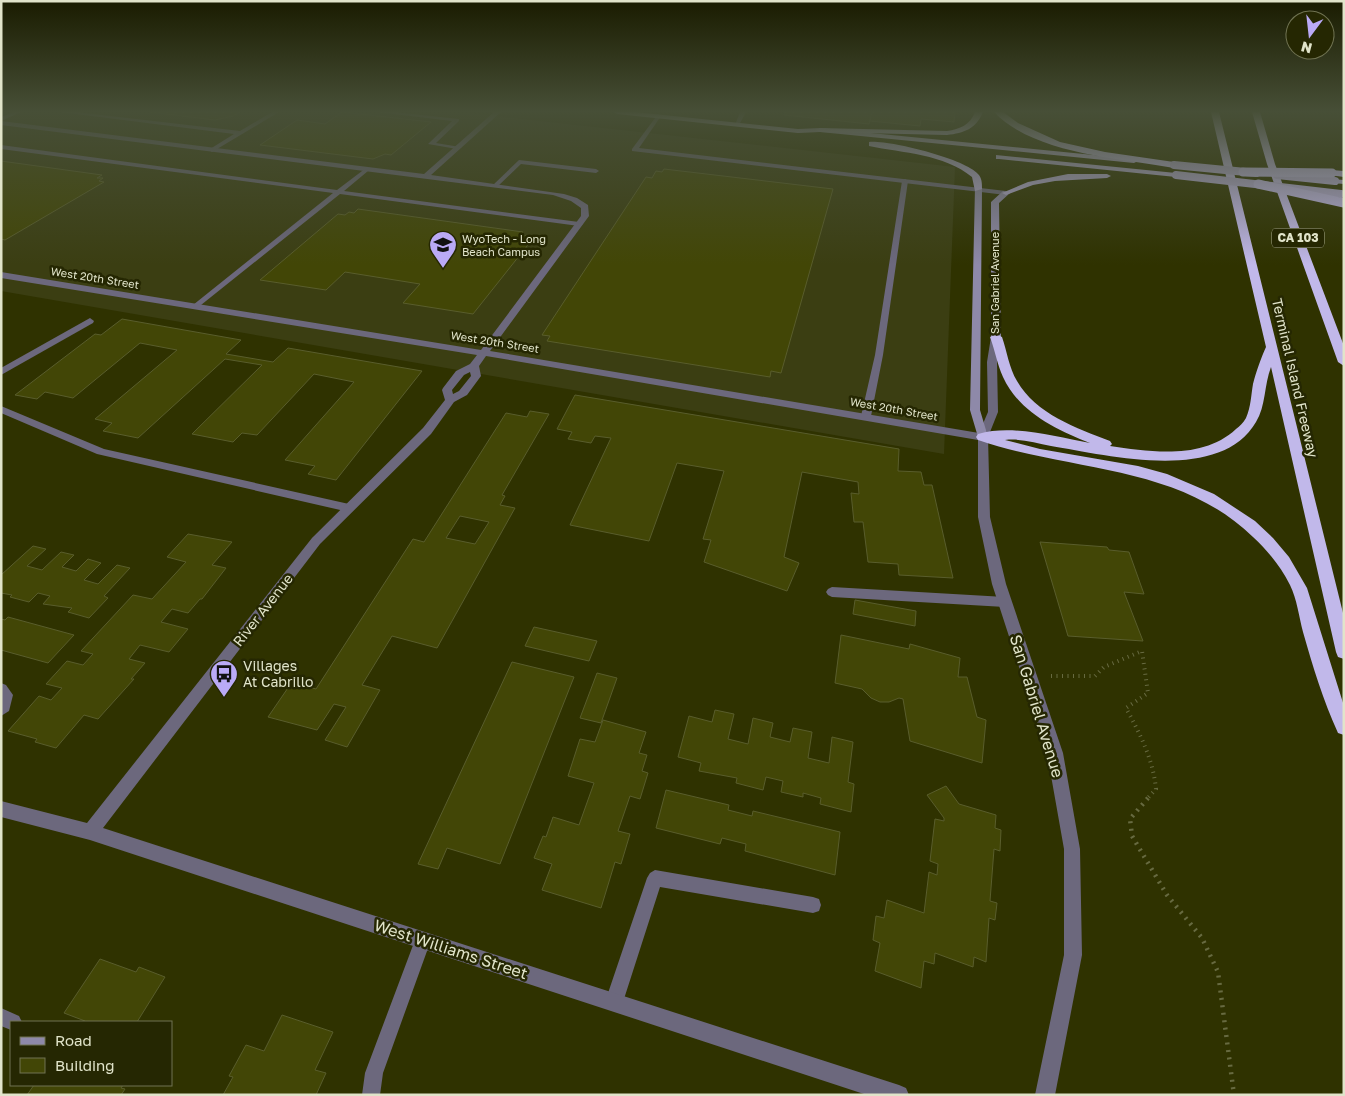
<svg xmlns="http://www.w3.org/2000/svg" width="1345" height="1096" font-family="'Golos Text',sans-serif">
	<rect width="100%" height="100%" fill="#2f3200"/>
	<polygon fill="#3b3e12" points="1,112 459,112 955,167 944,454 1,291"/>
	<g fill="#424606" stroke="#595d2c" fill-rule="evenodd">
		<polygon points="150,112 240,112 233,116 215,120"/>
		<polygon points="342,112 431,122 391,155 385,154 373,159 260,145 297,120 325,124"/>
		<polygon points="785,112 872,112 869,124 784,115"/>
		<polygon points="872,112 955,112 954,122 921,119 920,126 870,121"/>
		<polygon points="1,161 102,175 97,178 103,178 99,181 104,182 5,240 1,239"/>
		<polygon points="664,169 833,189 781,373 771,371 770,377 547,341 550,336 542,335 646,177 652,178 656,171 662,172"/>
		<polygon points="358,209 523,232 520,235 527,236 524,240 531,241 473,314 403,303 420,284 345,272 326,290 260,280 338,214 345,215 349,212 354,213"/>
		<polygon points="122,319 241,340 226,354 273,362 288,348 422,371 336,480 308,474 315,466 285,460 354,382 314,374 257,435 242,433 233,442 192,434 262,365 225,359 138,438 103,431 112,423 95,419 177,350 140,343 73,398 45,392 37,399 15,395 95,334 101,335"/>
		<polygon points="575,395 899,449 898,471 921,472 924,485 932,485 953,578 899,575 898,564 868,562 863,522 854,522 851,493 859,494 858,482 802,472 784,557 799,563 787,591 704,562 711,540 703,539 724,471 677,463 649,541 570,525 611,438 595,436 591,443 568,439 572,432 557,429"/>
		<path d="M 530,411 L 549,414 L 502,495 L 505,496 L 500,505 L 515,508 L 437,648 L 392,636 L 362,685 L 380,690 L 347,747 L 325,740 L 346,707 L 334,704 L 317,730 L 268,717 L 292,682 L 316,689 L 413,539 L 424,542 L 506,413 L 527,417 ZM 460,516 L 489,522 L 475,544 L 446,538 Z"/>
		<polygon points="188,534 232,542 212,565 226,568 202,599 200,599 188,613 172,609 161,622 188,629 169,652 140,645 129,659 145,663 131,679 134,679 98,719 84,715 56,748 35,742 37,739 8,731 39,696 51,700 62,688 46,684 67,661 83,665 93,654 81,651 133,595 152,599 186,562 167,557"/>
		<polygon points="1040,542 1107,547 1109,550 1129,552 1144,594 1124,592 1143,641 1068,636"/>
		<polygon points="33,546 46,549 27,566 42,570 61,552 74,555 62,567 76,571 88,559 101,563 84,580 98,584 117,565 130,568 104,596 108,598 89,618 68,612 72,608 43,604 50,596 38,593 29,602 10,597 12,595 1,593 1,575"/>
		<polygon points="855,600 916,611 915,626 853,614"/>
		<polygon points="8,617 74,635 48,663 1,650 1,619 5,620"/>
		<polygon points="534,627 597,641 589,661 525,646"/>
		<polygon points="841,635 909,649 910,644 960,658 958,677 967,677 977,717 986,720 982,763 910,741 903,699 899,698 889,702 880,702 871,698 862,689 835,683"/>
		<polygon points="512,662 574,677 500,864 447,848 438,869 418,864"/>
		<polygon points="597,673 617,678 601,723 580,718"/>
		<polygon points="715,710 734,714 728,739 748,744 753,718 773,723 770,737 790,742 793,728 812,732 808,758 829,763 832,737 853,742 848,782 854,784 851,812 820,804 821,798 803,793 803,797 781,792 783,781 766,777 763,790 736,783 737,778 699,771 701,763 678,757 689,716 712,722"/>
		<polygon points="603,720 646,732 639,753 647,755 642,771 648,773 640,799 630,796 618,831 630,834 621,864 615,862 601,908 542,890 552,864 534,858 543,836 546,837 553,817 579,825 594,783 568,776 580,739 595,742"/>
		<polygon points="946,786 959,804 996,815 995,828 1001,830 1000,851 994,849 990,901 997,903 995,920 989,918 986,962 974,957 973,967 935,953 934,964 924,961 921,988 875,971 880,943 873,940 876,916 884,918 887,900 924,913 929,872 937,875 938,864 930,861 935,819 944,821 944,818 927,795"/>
		<polygon points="666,790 729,805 728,810 752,816 753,811 840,832 835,875 745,851 746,844 722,838 720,844 656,828"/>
		<polygon points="100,959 136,972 139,967 165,977 137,1022 84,1022 85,1021 64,1013"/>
		<polygon points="282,1015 333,1032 315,1070 326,1073 316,1095 223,1095 233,1077 229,1076 246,1045 264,1051"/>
		<polygon points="34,1085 123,1085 121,1088 125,1089 121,1095 27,1095"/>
	</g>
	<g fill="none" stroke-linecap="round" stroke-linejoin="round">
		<path stroke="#676a40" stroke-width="4" stroke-dasharray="1 4.5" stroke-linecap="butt" d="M 1051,676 L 1095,676 L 1104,667 L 1142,651 L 1148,693 L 1126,708 C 1140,734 1153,759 1156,789 L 1147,799"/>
		<polyline stroke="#676a40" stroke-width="4.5" stroke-dasharray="2 5.5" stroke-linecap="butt" points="1148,798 1130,819 1132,836 1167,895 1202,938 1218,972 1234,1095"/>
		<g fill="#6c687d" fill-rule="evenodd">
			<polygon points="14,112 21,112 1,121 1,117"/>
			<polygon points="60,112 76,112 240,131 272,112 279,112 212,152 209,150 210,149 234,134"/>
			<polygon points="377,112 394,112 459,119 459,121 436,143 460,147 457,149 428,144 452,121"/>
			<polygon points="740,112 746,112 739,125 735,125"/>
			<polygon points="1,145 337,190 366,168 369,170 368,171 344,191 579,222 583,224 579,226 340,194 196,309 193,309 193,305 333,193 1,149"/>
			<polygon points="519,160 596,169 599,171 596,173 521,164 497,187 493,187 493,185"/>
			<polygon points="905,179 908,181 883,355 871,416 866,419 861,416 875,355 902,181"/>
			<polygon points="90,318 94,321 93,323 1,375 1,368"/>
			<polygon points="1,406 104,449 349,504 354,508 349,512 97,454 1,413"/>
			<polygon points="832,587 1005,597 1009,599 1011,602 1009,605 1005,607 832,597 828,595 826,592 828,589"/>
			<polygon points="1,683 6,685 13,695 9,711 1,716"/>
			<polygon points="655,870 813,897 819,899 821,905 819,911 813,913 660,887 623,1002 620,1008 614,1011 608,1008 605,1002 647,878 650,873"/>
			<polygon points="423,932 429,934 431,940 383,1073 380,1095 362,1095 365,1073 415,940 417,934"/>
			<polygon points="1,1008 19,1016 22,1022 11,1022 11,1030 1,1026"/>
		</g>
		<g fill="#6c687d" fill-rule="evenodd">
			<path d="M 494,112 L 501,112 L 431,175 L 564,194 L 577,198 L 588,205 L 589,216 L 490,351 L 979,433 L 988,412 L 987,362 L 991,337 L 996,334 L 1001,337 L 997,362 L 998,412 L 988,437 L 990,517 L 1006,584 L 1063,753 L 1080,849 L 1082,955 L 1055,1095 L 1035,1095 L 1064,955 L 1064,849 L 1047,753 L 992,584 L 978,517 L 978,440 L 486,356 L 479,366 L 481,376 L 467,395 L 454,402 L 431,434 L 320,544 L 103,828 L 899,1085 L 906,1088 L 909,1095 L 867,1095 L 90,840 L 1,817 L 1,801 L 87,823 L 312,538 L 423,428 L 445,400 L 442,390 L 443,388 L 456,371 L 470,364 L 477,355 L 1,278 L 1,272 L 481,350 L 581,216 L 581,208 L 571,201 L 553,195 L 1,125 L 1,121 L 424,174 ZM 470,372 L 471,376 L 459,391 L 453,394 L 452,390 L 464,375 Z"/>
			<polygon points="658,114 661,116 639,148 1006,191 1010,193 1006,195 632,151 632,149"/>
		</g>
		<g fill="#8e89a9" fill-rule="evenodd">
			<polygon points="975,187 982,189 980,410 988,437 983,441 978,437 970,410"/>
			<polygon points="1003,191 1010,193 999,203 1001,337 996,340 991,337 991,202"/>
		</g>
		<g fill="#b5acda" fill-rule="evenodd">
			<polygon points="614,112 635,112 798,129 820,128 1134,159 1138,161 1134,163 820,132 798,133 617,114"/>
			<path d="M 869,142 C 890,140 965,159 978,174 C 982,178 982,183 982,189 L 975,191 L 972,177 C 944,154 903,153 869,146 Z"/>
			<polygon points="996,155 1176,173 1180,175 1176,177 999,159 996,159"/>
			<polygon points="1068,174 1107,174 1111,176 1107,178 1055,181 1033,185 1006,195 1002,193 1028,182"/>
			<polygon points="1332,179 1344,180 1344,184 1332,183"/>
		</g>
		<g fill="#c1b8ea" fill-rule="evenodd">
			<path d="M 975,112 L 983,112 C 976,129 964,133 947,135 L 820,132 L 816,130 L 820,128 L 947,131 C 960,129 970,125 975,112 Z"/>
			<path d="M 994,112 L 1003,112 L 1018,123 L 1060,142 L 1105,152 L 1174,162 L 1178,165 L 1174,168 C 1119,158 1034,154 994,112 Z"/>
			<path d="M 1211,112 L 1219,112 L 1344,617 L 1344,659 L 1338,657 L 1336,652 L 1271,367 C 1264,385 1266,406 1256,422 C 1220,484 1107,455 1051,446 C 1036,443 1020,438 1005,440 L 1040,449 L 1138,466 L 1167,474 L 1214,494 L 1255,521 L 1273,538 L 1289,557 L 1307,588 L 1344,706 L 1344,735 L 1338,733 C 1323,700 1313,667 1303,632 C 1299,617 1297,599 1290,585 C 1281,567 1268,551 1253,537 C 1178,464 1072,472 978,440 L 976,437 L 978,434 C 1013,424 1055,437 1090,443 C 1056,430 1019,412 1003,377 C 997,364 995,350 990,337 L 996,334 L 1002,337 C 1007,351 1009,368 1017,381 C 1036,414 1076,428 1110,441 L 1112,444 L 1110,446 C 1151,452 1203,460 1236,429 C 1240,426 1243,423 1246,418 C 1251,407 1251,395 1253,384 C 1256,372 1261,358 1266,347 Z"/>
			<polygon points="1252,112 1260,112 1275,164 1344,346 1344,366 1338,362 1267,164"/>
			<polygon points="1332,170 1344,171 1344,177 1329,175 1328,173"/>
		</g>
		<g stroke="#b5acda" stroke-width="8">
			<polyline points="1174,165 1256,173"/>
			<polyline points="1176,175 1341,194"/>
			<polyline points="1277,175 1335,181"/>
		</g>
		<g stroke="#c1b8ea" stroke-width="9">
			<polyline points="1243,172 1332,173"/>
			<polyline points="1258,184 1344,203"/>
		</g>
	</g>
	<linearGradient id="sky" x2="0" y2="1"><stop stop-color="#1a1c00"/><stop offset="0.42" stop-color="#474f37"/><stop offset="1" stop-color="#474f37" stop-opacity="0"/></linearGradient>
	<rect width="1345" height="265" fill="url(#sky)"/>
	<defs>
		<symbol id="school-pin" viewBox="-11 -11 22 30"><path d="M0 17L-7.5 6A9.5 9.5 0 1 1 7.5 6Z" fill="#baaaf6" stroke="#252702"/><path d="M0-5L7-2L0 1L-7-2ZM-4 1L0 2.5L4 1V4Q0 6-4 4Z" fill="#111"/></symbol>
		<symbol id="bus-pin" viewBox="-11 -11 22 30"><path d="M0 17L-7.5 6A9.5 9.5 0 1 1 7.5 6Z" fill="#baaaf6" stroke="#252702"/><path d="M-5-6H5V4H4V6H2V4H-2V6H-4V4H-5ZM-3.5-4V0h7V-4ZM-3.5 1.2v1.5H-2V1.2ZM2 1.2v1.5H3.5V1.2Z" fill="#111"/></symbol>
	</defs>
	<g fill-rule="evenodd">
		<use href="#school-pin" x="427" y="229" width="32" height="43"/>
		<use href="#bus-pin" x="208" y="658" width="32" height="43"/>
	</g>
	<g text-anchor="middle" stroke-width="5" stroke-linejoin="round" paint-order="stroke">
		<g font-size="11" fill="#e1e4ca" stroke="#252702" text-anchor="start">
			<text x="462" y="243">WyoTech - Long<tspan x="462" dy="13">Beach Campus</tspan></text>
		</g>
		<g font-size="11" fill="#e1e4ca" stroke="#252702">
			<text transform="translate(95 278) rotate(9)" y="4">West 20th Street</text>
			<text transform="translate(995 283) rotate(-90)" y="4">San Gabriel Avenue</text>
			<text transform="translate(495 342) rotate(9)" y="4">West 20th Street</text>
			<text transform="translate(894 409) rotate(10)" y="4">West 20th Street</text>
		</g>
		<rect fill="#252702" stroke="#a9ab8e" stroke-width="1" x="1272" y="228.5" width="52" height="19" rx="4"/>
		<g font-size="12" font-weight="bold" fill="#e1e4ca">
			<text x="1298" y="242">CA 103</text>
		</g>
		<g font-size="14" fill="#e1e4ca" stroke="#252702">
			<text transform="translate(1295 378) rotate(77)" y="5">Terminal Island Freeway</text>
			<text transform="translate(263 610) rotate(-52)" y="5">River Avenue</text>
		</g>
		<g font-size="14" fill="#e1e4ca" stroke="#252702" text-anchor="start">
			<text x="243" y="671">Villages<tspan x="243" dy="16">At Cabrillo</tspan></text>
		</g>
		<g font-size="16" fill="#e1e4ca" stroke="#252702">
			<text transform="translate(1037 706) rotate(73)" y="6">San Gabriel Avenue</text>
			<text transform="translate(451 949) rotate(18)" y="6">West Williams Street</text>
		</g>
	</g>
	<rect width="1345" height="1096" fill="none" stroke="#e1e4ca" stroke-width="5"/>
	<rect x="10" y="1021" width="162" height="65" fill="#252702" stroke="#707352"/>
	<rect x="20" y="1037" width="25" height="8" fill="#8e89a9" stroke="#707352"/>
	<text x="55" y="1046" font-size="15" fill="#e1e4ca">Road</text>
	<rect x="20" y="1058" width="25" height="15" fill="#424606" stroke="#707352"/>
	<text x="55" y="1071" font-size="15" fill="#e1e4ca">Building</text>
	<g transform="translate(1310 35) rotate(195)"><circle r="24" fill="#252702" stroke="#707352"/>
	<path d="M0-4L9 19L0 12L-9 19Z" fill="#baaaf6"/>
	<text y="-8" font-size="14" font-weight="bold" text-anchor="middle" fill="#e1e4ca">N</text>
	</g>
</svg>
